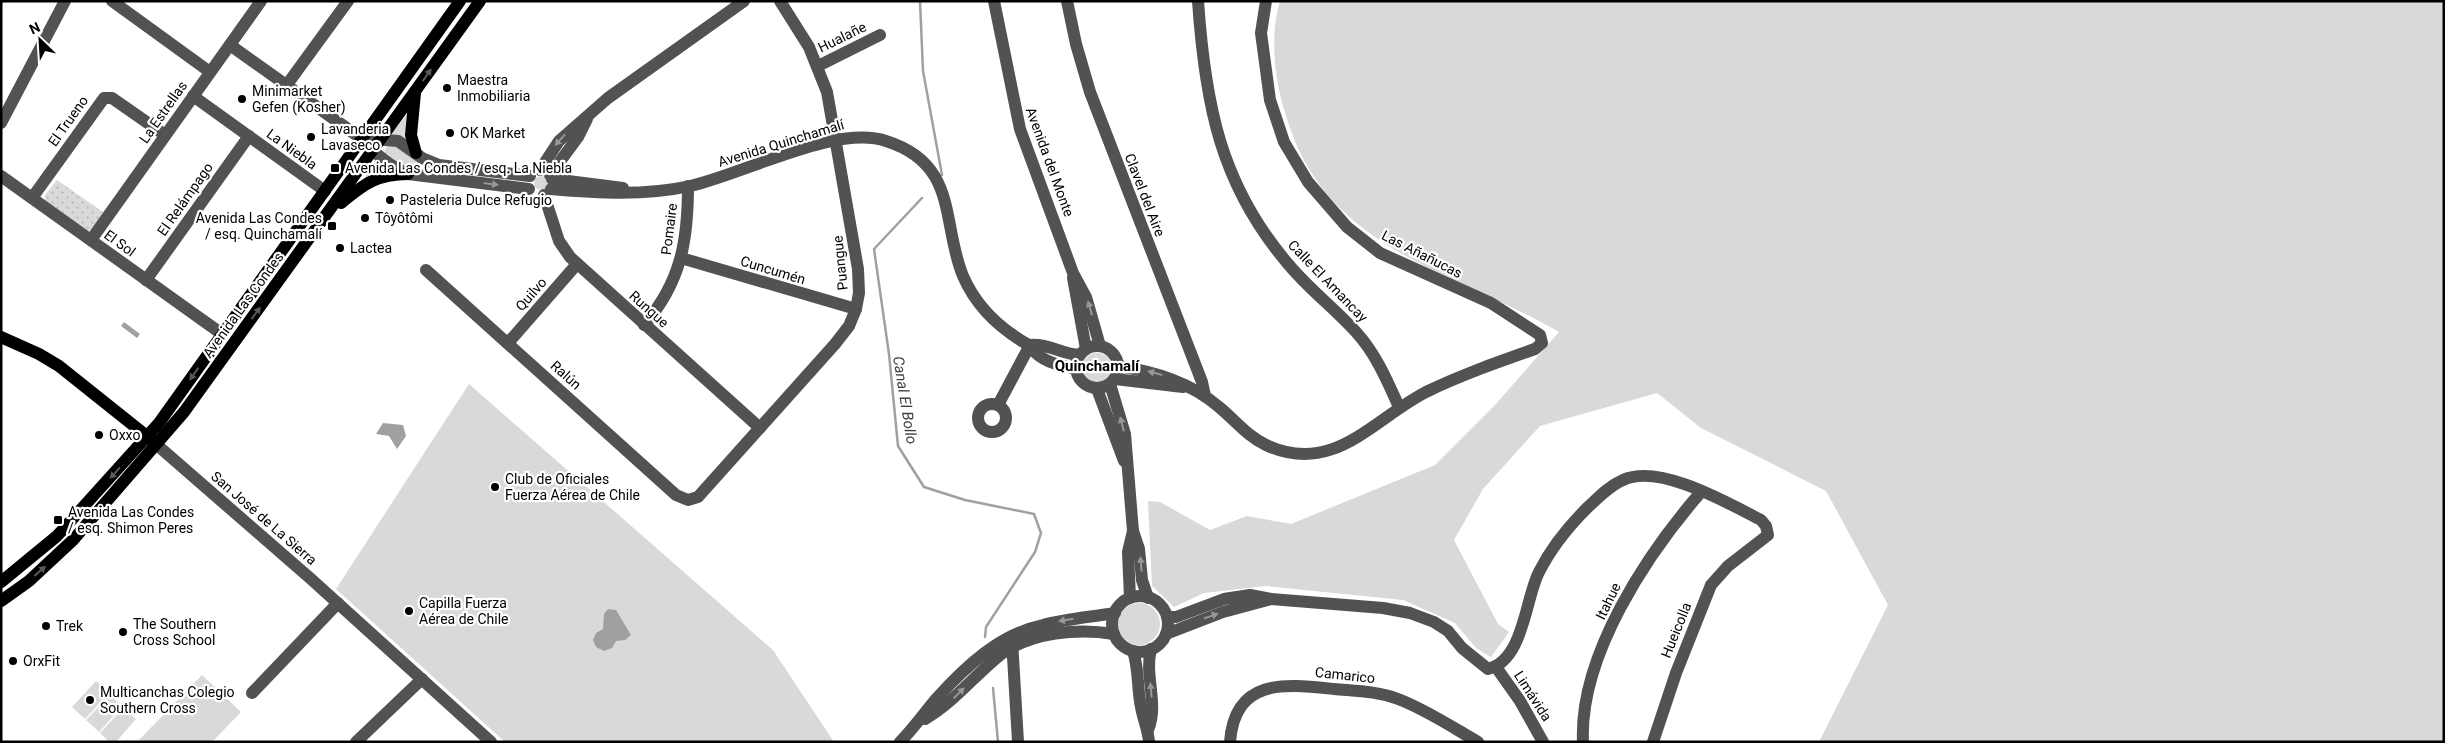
<svg xmlns="http://www.w3.org/2000/svg" width="2445" height="743" font-family="Roboto,sans-serif">
	<defs>
		<pattern id="park-dots" width="8" height="8" patternUnits="userSpaceOnUse" patternTransform="scale(1.25)"><rect width="8" height="8" fill="#d9d9d9"/><path d="M2 2h.1M6 6h.1" fill="none" stroke="#b8b8b8" stroke-width="1.8" stroke-linecap="round"/></pattern>
	</defs>
	<rect width="100%" height="100%" fill="#fff"/>
	<g fill="#d9d9d9">
		<path d="M 1280,1 L 2444,1 L 2444,742 L 1819,742 L 1888,605 L 1826,491 L 1701,428 L 1657,393 L 1540,426 L 1483,489 L 1454,540 L 1498,624 L 1509,632 L 1491,657 L 1476,648 L 1455,623 L 1403,600 L 1266,586 L 1204,593 L 1174,607 L 1152,586 L 1148,501 L 1160,502 L 1210,530 L 1247,516 L 1291,524 L 1435,465 L 1495,405 L 1559,332 C 1480,285 1368,258 1315,178 C 1300,157 1291,133 1284,109 C 1274,77 1270,34 1280,1 Z"/>
		<polygon points="411,109 409,142 391,135"/>
		<path d="M 388,145 C 400,145 419,160 421,171 L 406,170 L 384,153 L 385,149 Z"/>
		<polygon points="378,160 389,172 361,182"/>
		<circle cx="541" cy="183" r="7"/>
		<circle cx="1097" cy="368" r="15"/>
		<polygon points="469,384 773,650 834,742 505,742 336,589"/>
		<circle cx="1139" cy="624" r="21"/>
		<polygon points="202,675 241,712 212,742 137,742"/>
		<polygon points="96,681 109,693 85,719 72,707"/>
		<polygon points="110,695 122,706 99,732 86,720"/>
		<polygon points="123,708 136,719 116,742 109,742 100,733"/>
	</g>
	<polygon fill="url(#park-dots)" points="57,180 103,212 93,229 88,231 45,200 45,195"/>
	<g fill="#a0a0a0">
		<polygon points="124,322 140,334 137,338 121,326"/>
		<polygon points="383,423 403,425 406,436 397,449 389,436 376,434"/>
		<polygon points="608,609 616,610 631,635 625,640 616,641 612,648 604,651 596,647 593,640 596,633 603,629 604,614"/>
	</g>
	<g fill="none" stroke-linecap="round" stroke-linejoin="round">
		<g stroke="#a0a0a0" stroke-width="2.5">
			<polyline points="920,1 923,71 942,175"/>
			<polyline points="922,198 874,249 889,354 898,446 924,487 965,500 1034,514 1041,533 1035,552 986,627 985,637"/>
			<polyline points="993,688 998,742"/>
		</g>
		<g stroke="#525252" stroke-width="12">
			<polyline points="112,1 210,72"/>
			<polyline points="994,1 1020,129 1073,273 1086,297 1100,346"/>
			<polyline points="1067,1 1076,44 1090,92 1202,382 1205,396"/>
			<path d="M 1198,1 C 1205,103 1220,185 1289,265 C 1309,289 1334,308 1356,332 C 1376,354 1387,380 1399,407"/>
			<path d="M 230,45 L 362,139 C 377,155 389,166 408,174 L 529,189"/>
			<polyline points="818,66 880,35"/>
			<polyline points="286,86 348,1"/>
			<polyline points="193,96 325,191"/>
			<polyline points="1,123 65,1"/>
			<polyline points="372,139 398,141 422,158 439,165 530,176"/>
			<polyline points="540,170 559,141 608,98 744,1"/>
			<polyline points="550,175 578,137 587,119"/>
			<polyline points="1,176 222,334"/>
			<polyline points="552,179 623,188"/>
			<path d="M 551,189 C 597,193 645,196 690,186 C 744,174 836,124 886,141 C 959,164 941,223 963,276 C 976,306 999,328 1027,344 C 1031,346 1033,351 1037,354 C 1047,363 1063,366 1076,369"/>
			<polyline points="544,195 559,241 570,257 760,428"/>
			<polyline points="32,198 104,98 112,98 165,135"/>
			<polyline points="91,240 261,1"/>
			<polyline points="681,258 856,309"/>
			<polyline points="426,270 676,495 688,500 698,497 835,344 849,326 856,309 859,293 858,269 827,92 809,47 780,1"/>
			<polyline points="1073,278 1086,349"/>
			<polyline points="146,280 249,136"/>
			<path d="M 644,325 C 681,282 688,241 688,186"/>
			<polyline points="508,343 577,264"/>
			<path d="M 1030,345 C 1046,343 1063,354 1079,355"/>
			<circle cx="1097" cy="367" r="21"/>
			<path d="M 1118,366 C 1155,372 1190,382 1219,407 C 1235,420 1247,436 1266,445 C 1333,476 1372,420 1426,392 C 1461,375 1498,362 1535,349 L 1542,343 L 1540,335 L 1491,303 L 1380,253 L 1347,227 L 1308,182 L 1284,142 L 1270,100 L 1261,33 L 1266,1"/>
			<polyline points="1115,379 1183,387"/>
			<polyline points="1110,384 1125,434 1133,531 1139,549 1142,580 1148,598"/>
			<polyline points="1097,389 1124,461"/>
			<circle cx="992" cy="418" r="14"/>
			<polyline points="998,405 1030,345"/>
			<polyline points="157,445 311,579 491,742"/>
			<circle cx="1140" cy="624" r="28"/>
			<polyline points="1130,598 1128,552 1133,531"/>
			<path d="M 1167,617 L 1176,617 L 1224,599 L 1250,595 L 1271,599 L 1383,608 L 1410,613 L 1434,622 L 1448,631 L 1462,648 L 1488,669 C 1524,660 1525,599 1539,572 C 1551,548 1568,527 1587,508 C 1598,498 1609,486 1623,480 C 1659,463 1728,503 1761,520 L 1766,526 L 1768,535 L 1728,566 L 1711,585 L 1676,673 L 1653,742"/>
			<polyline points="1166,634 1223,612 1271,599"/>
			<polyline points="1012,640 1018,742"/>
			<path d="M 1133,651 C 1139,669 1137,688 1141,707 C 1143,719 1148,729 1149,742"/>
			<polyline points="1496,667 1520,701 1543,742"/>
			<polyline points="252,693 338,603"/>
			<path d="M 925,719 C 954,702 974,676 1000,655 C 1031,632 1078,628 1114,634"/>
			<path d="M 1148,730 C 1159,704 1144,676 1151,649"/>
			<polyline points="356,742 422,679"/>
			<path d="M 900,742 C 914,728 924,713 937,698 C 966,666 1000,634 1043,625 C 1066,619 1091,617 1115,613"/>
			<path d="M 1230,742 C 1235,677 1286,684 1334,689 C 1355,691 1377,691 1398,699 C 1425,709 1452,727 1478,742"/>
			<path d="M 1583,742 C 1579,656 1647,554 1701,492"/>
		</g>
		<g stroke="#000" stroke-width="12">
			<polyline points="415,93 411,135 416,153"/>
			<path d="M 341,203 C 364,184 377,174 408,174"/>
			<polyline points="1,337 39,354 59,366 153,441"/>
			<polyline points="1,582 57,536 159,423 460,1"/>
			<polyline points="1,601 29,581 73,540 184,412 480,1"/>
		</g>
	</g>
	<defs><path id="oneway-solid" d="M-6-.8H1V-3.2L6.5 0L1 3.2V.8H-6Z" transform="scale(1.25)"/></defs>
	<g fill="#595959">
		<use href="#oneway-solid" transform="translate(427 75) rotate(-55)"/>
		<use href="#oneway-solid" transform="translate(256 313) rotate(-54)"/>
		<use href="#oneway-solid" transform="translate(194 374) rotate(125)"/>
		<use href="#oneway-solid" transform="translate(115 473) rotate(132)"/>
		<use href="#oneway-solid" transform="translate(40 571) rotate(-41)"/>
	</g>
	<g fill="#979797">
		<use href="#oneway-solid" transform="translate(560 140) rotate(132)"/>
		<use href="#oneway-solid" transform="translate(491 184) rotate(7)"/>
		<use href="#oneway-solid" transform="translate(1090 308) rotate(-106)"/>
		<use href="#oneway-solid" transform="translate(1155 373) rotate(-165)"/>
		<use href="#oneway-solid" transform="translate(1122 424) rotate(-104)"/>
		<use href="#oneway-solid" transform="translate(1141 564) rotate(-94)"/>
		<use href="#oneway-solid" transform="translate(1211 616) rotate(-19)"/>
		<use href="#oneway-solid" transform="translate(1066 620) rotate(171)"/>
		<use href="#oneway-solid" transform="translate(1151 690) rotate(-95)"/>
		<use href="#oneway-solid" transform="translate(959 693) rotate(-44)"/>
	</g>
	<g fill="#000" stroke="#fff" stroke-width="2">
		<circle cx="447" cy="88" r="5"/>
		<circle cx="242" cy="99" r="5"/>
		<circle cx="450" cy="133" r="5"/>
		<circle cx="311" cy="137" r="5"/>
		<rect x="330" y="163" width="10" height="10" rx="2.5"/>
		<circle cx="390" cy="200" r="5"/>
		<circle cx="365" cy="218" r="5"/>
		<rect x="327" y="221" width="10" height="10" rx="2.5"/>
		<circle cx="340" cy="248" r="5"/>
		<circle cx="99" cy="435" r="5"/>
		<circle cx="495" cy="487" r="5"/>
		<rect x="53" y="515" width="10" height="10" rx="2.5"/>
		<circle cx="409" cy="611" r="5"/>
		<circle cx="46" cy="626" r="5"/>
		<circle cx="123" cy="632" r="5"/>
		<circle cx="13" cy="661" r="5"/>
		<circle cx="90" cy="700" r="5"/>
	</g>
	<g text-anchor="middle" stroke-width="4.5" stroke-linejoin="round" paint-order="stroke">
		<g font-size="14" fill="#000" stroke="#fff">
			<text transform="translate(842 37) rotate(-26)" y="5">Hualañe</text>
			<text transform="translate(163 112) rotate(-55)" y="5">La Estrellas</text>
			<text transform="translate(68 121) rotate(-55)" y="5">El Trueno</text>
			<text transform="translate(781 143) rotate(-17)" y="5">Avenida Quinchamalí</text>
			<text transform="translate(292 149) rotate(36)" y="5">La Niebla</text>
			<text transform="translate(1050 162) rotate(70)" y="5">Avenida del Monte</text>
			<text transform="translate(1145 195) rotate(69)" y="5">Clavel del Aire</text>
			<text transform="translate(185 199) rotate(-55)" y="5">El Relámpago</text>
			<text transform="translate(669 229) rotate(-83)" y="5">Pomaire</text>
			<text transform="translate(120 243) rotate(36)" y="5">El Sol</text>
			<text transform="translate(1422 254) rotate(27)" y="5">Las Añañucas</text>
			<text transform="translate(840 263) rotate(-96)" y="5">Puangue</text>
			<text transform="translate(773 270) rotate(17)" y="5">Cuncumén</text>
			<text transform="translate(1328 281) rotate(46)" y="5">Calle El Amancay</text>
			<text transform="translate(531 294) rotate(-49)" y="5">Quilvo</text>
			<text transform="translate(243 305) rotate(-54)" y="5">Avenida Las Condes</text>
			<text transform="translate(649 309) rotate(42)" y="5">Rungue</text>
			<text transform="translate(566 375) rotate(42)" y="5">Ralún</text>
			<text transform="translate(264 518) rotate(41)" y="5">San José de La Sierra</text>
			<text transform="translate(1608 601) rotate(-64)" y="5">Itahue</text>
			<text transform="translate(1676 630) rotate(-68)" y="5">Hueicolla</text>
			<text transform="translate(1345 675) rotate(6)" y="5">Camarico</text>
			<text transform="translate(1533 696) rotate(57)" y="5">Limávida</text>
		</g>
		<g font-size="14" fill="#000" stroke="#fff" text-anchor="start">
			<text x="457" y="85">Maestra<tspan x="457" dy="16">Inmobiliaria</tspan></text>
			<text x="252" y="96">Minimarket<tspan x="252" dy="16">Gefen (Kosher)</tspan></text>
			<text x="321" y="134">Lavanderia<tspan x="321" dy="16">Lavaseco</tspan></text>
			<text x="460" y="138">OK Market</text>
			<text x="345" y="173">Avenida Las Condes / esq. La Niebla</text>
			<text x="400" y="205">Pasteleria Dulce Refugio</text>
			<text x="322" y="223" text-anchor="end">Avenida Las Condes<tspan x="322" dy="16">/ esq. Quinchamalí</tspan></text>
			<text x="375" y="223">Tôyôtômi</text>
			<text x="350" y="253">Lactea</text>
			<text x="109" y="440">Oxxo</text>
			<text x="505" y="484">Club de Oficiales<tspan x="505" dy="16">Fuerza Aérea de Chile</tspan></text>
			<text x="68" y="517">Avenida Las Condes<tspan x="68" dy="16">/ esq. Shimon Peres</tspan></text>
			<text x="419" y="608">Capilla Fuerza<tspan x="419" dy="16">Aérea de Chile</tspan></text>
			<text x="133" y="629">The Southern<tspan x="133" dy="16">Cross School</tspan></text>
			<text x="56" y="631">Trek</text>
			<text x="23" y="666">OrxFit</text>
			<text x="100" y="697">Multicanchas Colegio<tspan x="100" dy="16">Southern Cross</tspan></text>
		</g>
		<g font-size="15" font-weight="bold" fill="#000" stroke="#fff">
			<text x="1097" y="371">Quinchamalí</text>
		</g>
		<g font-size="15" font-style="italic" fill="#414141" stroke="#fff">
			<text transform="translate(905 400) rotate(81)" y="5">Canal El Bollo</text>
		</g>
	</g>
	<rect width="2445" height="743" fill="none" stroke="#000000" stroke-width="5"/>
	<g transform="translate(40 40) rotate(335)" stroke="#ffffff" stroke-width="4" paint-order="stroke">
	<path d="M0-4L9 19L0 12L-9 19Z" fill="#000000"/>
	<text y="-8" font-size="14" font-weight="bold" text-anchor="middle" fill="#000000">N</text>
	</g>
</svg>
